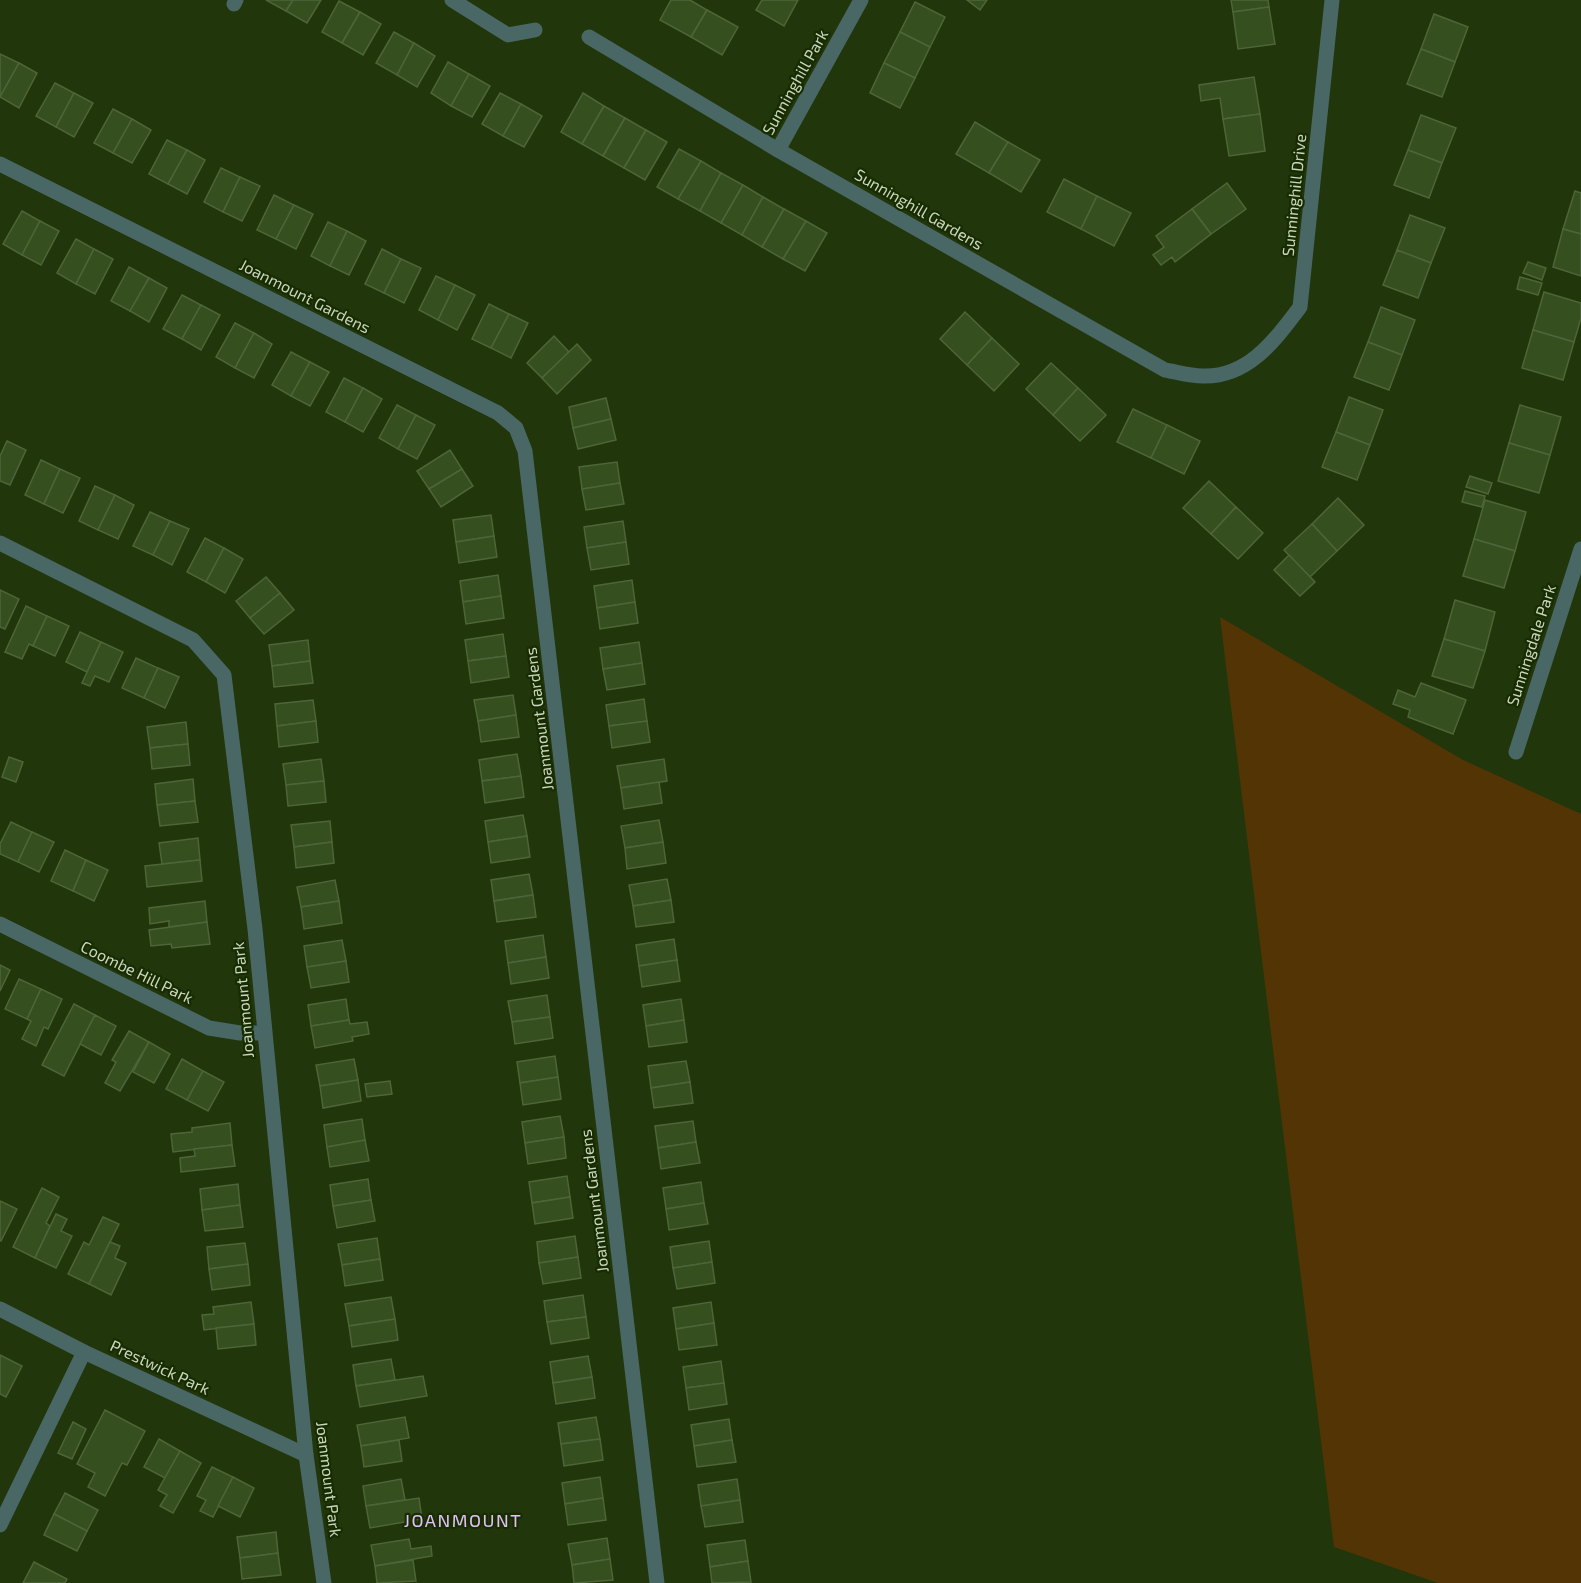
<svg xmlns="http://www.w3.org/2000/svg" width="1581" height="1583" font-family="'Exo 2',sans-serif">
	<rect width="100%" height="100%" fill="#21360a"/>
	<polygon fill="#533505" points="1220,617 1463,760 1581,814 1581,1583 1438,1583 1334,1547"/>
	<g fill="#364f1e" stroke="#4e653a" stroke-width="1.5">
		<polygon points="266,0 293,0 286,11"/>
		<polygon points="293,0 321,0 307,23 286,11"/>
		<polygon points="671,0 690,0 707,10 691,37 660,20"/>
		<polygon points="762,0 798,0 784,26 756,10"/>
		<polygon points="967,0 987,0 980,10"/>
		<polygon points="1231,0 1268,0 1269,7 1233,12"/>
		<polygon points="339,1 360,12 342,43 322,32"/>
		<polygon points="915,2 945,17 930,47 900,32"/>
		<polygon points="1269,7 1275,44 1238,49 1233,12"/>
		<polygon points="707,10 738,27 722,55 691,37"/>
		<polygon points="360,12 381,24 363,55 342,43"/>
		<polygon points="1434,14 1468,27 1455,62 1421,49"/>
		<polygon points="394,32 414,43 397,75 376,63"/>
		<polygon points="900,32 930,47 915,78 884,63"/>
		<polygon points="414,43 435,56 417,87 397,75"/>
		<polygon points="1421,49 1455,62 1442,97 1407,84"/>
		<polygon points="0,54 19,63 0,97"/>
		<polygon points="448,62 469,74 451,106 431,93"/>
		<polygon points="19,63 37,73 19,108 0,97"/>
		<polygon points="884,63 915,78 900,108 870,93"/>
		<polygon points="469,74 490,86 472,117 451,106"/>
		<polygon points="1254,77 1260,114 1223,119 1220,98 1201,101 1199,85"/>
		<polygon points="55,83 74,93 56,127 36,116"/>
		<polygon points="74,93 93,103 74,137 56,127"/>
		<polygon points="500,93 521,104 503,136 482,124"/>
		<polygon points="583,93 604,106 582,144 561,132"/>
		<polygon points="521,104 542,116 524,147 503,136"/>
		<polygon points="604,106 625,118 603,156 582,144"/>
		<polygon points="113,109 132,119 113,153 94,143"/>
		<polygon points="1260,114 1265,151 1229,156 1223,119"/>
		<polygon points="1421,115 1456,128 1442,163 1408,150"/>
		<polygon points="625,118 646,130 624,168 603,156"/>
		<polygon points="132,119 151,130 132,163 113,153"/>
		<polygon points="975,122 1008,142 989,173 956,154"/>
		<polygon points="646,130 667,142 645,180 624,168"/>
		<polygon points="167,140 187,150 168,184 149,174"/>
		<polygon points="1008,142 1040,160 1021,192 989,173"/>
		<polygon points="679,149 701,161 678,199 657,187"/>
		<polygon points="187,150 205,160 187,194 168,184"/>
		<polygon points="1408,150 1442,163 1429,198 1394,185"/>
		<polygon points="701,161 721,173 700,211 678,199"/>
		<polygon points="221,168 240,177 223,212 204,202"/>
		<polygon points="721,173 743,185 721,223 700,211"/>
		<polygon points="240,177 260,186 242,221 223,212"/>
		<polygon points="1064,179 1097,196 1081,229 1047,212"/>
		<polygon points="1227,183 1246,209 1211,234 1192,209"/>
		<polygon points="743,185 763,197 742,235 721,223"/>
		<polygon points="1575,191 1581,193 1581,234 1563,229"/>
		<polygon points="274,195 294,205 276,239 257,230"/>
		<polygon points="1097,196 1131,213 1114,246 1081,229"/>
		<polygon points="763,197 784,209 762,247 742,235"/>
		<polygon points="294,205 313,214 296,249 276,239"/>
		<polygon points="784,209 806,221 783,259 762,247"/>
		<polygon points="1192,209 1211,234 1175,262 1172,257 1161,265 1153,255 1164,247 1156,236"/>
		<polygon points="22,211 40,221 22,255 3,244"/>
		<polygon points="1410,215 1445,228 1431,263 1397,250"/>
		<polygon points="40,221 59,231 41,265 22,255"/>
		<polygon points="806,221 827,233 805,271 783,259"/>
		<polygon points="328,222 347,231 330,266 311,256"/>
		<polygon points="1563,229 1581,234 1581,276 1553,267"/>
		<polygon points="347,231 366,241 349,275 330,266"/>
		<polygon points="76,239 94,249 76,284 57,273"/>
		<polygon points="94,249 113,259 95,294 76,284"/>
		<polygon points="382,249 401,259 384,293 365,284"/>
		<polygon points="1397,250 1431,263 1418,298 1383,285"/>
		<polygon points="401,259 421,268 404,303 384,293"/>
		<polygon points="1528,262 1546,268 1542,280 1523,273"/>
		<polygon points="129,267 149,278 130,311 111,301"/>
		<polygon points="436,276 455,285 438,320 419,310"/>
		<polygon points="1520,277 1542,283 1538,295 1517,289"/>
		<polygon points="149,278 167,288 149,322 130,311"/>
		<polygon points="455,285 475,295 457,330 438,320"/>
		<polygon points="1544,292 1581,303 1581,318 1574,342 1533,330"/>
		<polygon points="182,295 201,305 182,339 163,329"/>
		<polygon points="489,304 509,314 491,348 472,339"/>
		<polygon points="201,305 220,315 201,350 182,339"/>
		<polygon points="1381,307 1415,320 1402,355 1368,342"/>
		<polygon points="965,312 992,338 967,365 940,339"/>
		<polygon points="509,314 528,323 511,358 491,348"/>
		<polygon points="235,323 254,333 235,368 216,357"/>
		<polygon points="1533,330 1574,342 1563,380 1522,368"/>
		<polygon points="254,333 272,344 254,378 235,368"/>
		<polygon points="554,336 569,352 542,378 527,363"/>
		<polygon points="992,338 1019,364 994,391 967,365"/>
		<polygon points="1368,342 1402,355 1389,390 1354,377"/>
		<polygon points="577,344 591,360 557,394 542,378"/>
		<polygon points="291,352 310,362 291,396 272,385"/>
		<polygon points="310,362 329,372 310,406 291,396"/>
		<polygon points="1051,363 1078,388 1053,415 1026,389"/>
		<polygon points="344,378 363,388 345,422 326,412"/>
		<polygon points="363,388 382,399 363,432 345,422"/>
		<polygon points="1078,388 1106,415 1080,441 1053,415"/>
		<polygon points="1349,397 1383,410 1370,445 1336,432"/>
		<polygon points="606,398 611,419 573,428 569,407"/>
		<polygon points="397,405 416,415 398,449 379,438"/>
		<polygon points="1520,405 1561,417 1550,455 1509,443"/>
		<polygon points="1133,409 1167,425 1151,458 1117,442"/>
		<polygon points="416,415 435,425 417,459 398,449"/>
		<polygon points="611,419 616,440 578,449 573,428"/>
		<polygon points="1167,425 1200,441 1184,474 1151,458"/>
		<polygon points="1336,432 1370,445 1357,480 1322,467"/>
		<polygon points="7,441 26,450 10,485 0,481 0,456"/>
		<polygon points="1509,443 1550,455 1539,493 1498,481"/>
		<polygon points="450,450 462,469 429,489 417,471"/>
		<polygon points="41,460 60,469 44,504 25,495"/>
		<polygon points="617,462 620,483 582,489 579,467"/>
		<polygon points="60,469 80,478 63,513 44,504"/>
		<polygon points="462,469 473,486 441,507 429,489"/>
		<polygon points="1470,476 1492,483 1488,494 1466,487"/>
		<polygon points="1209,481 1236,507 1211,534 1183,508"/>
		<polygon points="620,483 624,504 586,510 582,489"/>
		<polygon points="95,486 115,495 98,530 79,521"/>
		<polygon points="1465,491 1485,496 1482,507 1462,502"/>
		<polygon points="115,495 134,505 118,539 98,530"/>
		<polygon points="1338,498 1364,525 1337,551 1312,524"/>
		<polygon points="1485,500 1526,512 1515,551 1474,539"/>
		<polygon points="1236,507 1263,533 1238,559 1211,534"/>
		<polygon points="150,512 170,521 153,555 133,546"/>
		<polygon points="491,515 494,536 456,542 453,520"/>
		<polygon points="170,521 189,529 172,565 153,555"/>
		<polygon points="623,521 626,542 587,548 584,527"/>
		<polygon points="1312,524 1337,551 1310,577 1284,550"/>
		<polygon points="494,536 497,557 459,563 456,542"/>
		<polygon points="205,538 224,548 206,582 187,572"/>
		<polygon points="1474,539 1515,551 1504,588 1463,576"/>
		<polygon points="626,542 629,564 591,570 587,548"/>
		<polygon points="224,548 243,559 225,593 206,582"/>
		<polygon points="1289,555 1315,582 1300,596 1274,570"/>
		<polygon points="498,575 501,596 463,602 460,581"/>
		<polygon points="266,577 280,593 250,618 236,601"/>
		<polygon points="632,580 635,602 597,608 594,586"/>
		<polygon points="0,590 19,599 5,629 0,627"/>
		<polygon points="280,593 294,610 264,634 250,618"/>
		<polygon points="501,596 504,618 466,624 463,602"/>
		<polygon points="1455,600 1495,612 1485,651 1444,639"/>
		<polygon points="635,602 638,623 600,629 597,608"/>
		<polygon points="26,606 47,616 33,646 29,644 22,659 5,652"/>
		<polygon points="47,616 69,626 55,656 33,646"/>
		<polygon points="80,632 101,642 87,672 66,662"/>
		<polygon points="503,634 506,656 468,661 465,640"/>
		<polygon points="1444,639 1485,651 1473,688 1432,676"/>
		<polygon points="308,640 310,661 272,666 269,645"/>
		<polygon points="101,642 123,652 109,682 95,676 90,686 82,683"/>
		<polygon points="639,642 642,663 603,669 600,648"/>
		<polygon points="506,656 509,677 471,683 468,661"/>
		<polygon points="136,658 158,668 144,698 122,688"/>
		<polygon points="310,661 313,683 274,687 272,666"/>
		<polygon points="642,663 645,684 607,690 603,669"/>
		<polygon points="158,668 179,677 165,708 144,698"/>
		<polygon points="1421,683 1466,700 1453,734 1408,717 1410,710 1393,704 1398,690 1415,697"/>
		<polygon points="513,695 516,715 478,721 474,700"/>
		<polygon points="644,699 647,721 609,726 606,705"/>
		<polygon points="313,700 316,721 277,726 275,704"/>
		<polygon points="516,715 519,737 481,742 478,721"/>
		<polygon points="316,721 318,742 279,747 277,726"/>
		<polygon points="647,721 650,742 612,748 609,726"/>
		<polygon points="186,722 188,744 150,748 147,727"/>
		<polygon points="188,744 190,765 152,769 150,748"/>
		<polygon points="517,754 521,776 482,781 479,760"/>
		<polygon points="9,757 23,762 16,782 2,777"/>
		<polygon points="321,759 324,781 286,785 283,764"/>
		<polygon points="664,759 667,781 621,788 617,766"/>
		<polygon points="521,776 524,797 485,803 482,781"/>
		<polygon points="193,779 195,801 157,805 155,784"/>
		<polygon points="324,781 326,802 288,806 286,785"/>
		<polygon points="659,782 662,803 624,809 621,788"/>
		<polygon points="195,801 198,822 160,826 157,805"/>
		<polygon points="523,815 527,836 488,842 485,821"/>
		<polygon points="659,820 663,842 625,848 621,826"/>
		<polygon points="330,821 332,842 294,847 291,825"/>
		<polygon points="11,822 32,832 18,862 0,854 0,844"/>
		<polygon points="32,832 54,842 39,872 18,862"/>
		<polygon points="527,836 530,857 491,863 488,842"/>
		<polygon points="198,838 200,860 162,864 159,843"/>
		<polygon points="332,842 334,863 296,868 294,847"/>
		<polygon points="663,842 666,863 627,869 625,848"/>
		<polygon points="65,850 86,860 73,891 51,881"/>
		<polygon points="86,860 108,870 94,901 73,891"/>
		<polygon points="200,860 202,881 147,887 145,866"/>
		<polygon points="529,874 533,895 494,901 491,880"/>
		<polygon points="667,879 671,900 633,906 629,885"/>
		<polygon points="335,880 339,901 301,907 297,887"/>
		<polygon points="533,895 536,917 497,922 494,901"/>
		<polygon points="671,900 674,922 636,927 633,906"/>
		<polygon points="205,901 207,922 169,927 169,921 150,924 149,908"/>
		<polygon points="339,901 342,923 304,929 301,907"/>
		<polygon points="207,922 210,944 172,948 171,944 151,946 149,930"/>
		<polygon points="543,935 546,957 508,963 505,941"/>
		<polygon points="674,939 677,960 639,966 636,945"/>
		<polygon points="342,940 346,961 307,967 304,946"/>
		<polygon points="546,957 549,978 511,984 508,963"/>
		<polygon points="677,960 680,981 642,987 639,966"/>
		<polygon points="346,961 349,982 311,988 307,967"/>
		<polygon points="0,965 10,970 0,991"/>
		<polygon points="19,979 41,989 27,1019 5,1009"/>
		<polygon points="41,989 62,999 48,1029 44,1027 36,1046 22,1039 31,1021 27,1019"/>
		<polygon points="547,995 550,1017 512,1022 508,1001"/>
		<polygon points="346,999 349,1020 311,1026 308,1005"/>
		<polygon points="681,999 684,1020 646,1026 643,1005"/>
		<polygon points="74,1004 95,1015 64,1076 42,1065"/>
		<polygon points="95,1015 116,1026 101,1055 80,1044"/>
		<polygon points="550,1017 553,1038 515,1044 512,1022"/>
		<polygon points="349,1020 350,1024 367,1022 369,1034 352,1037 353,1041 315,1048 311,1026"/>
		<polygon points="684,1020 687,1042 649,1047 646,1026"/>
		<polygon points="129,1031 149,1042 120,1091 105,1083 116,1062 112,1060"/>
		<polygon points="149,1042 170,1054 154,1083 133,1072"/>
		<polygon points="555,1056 558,1077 520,1083 517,1062"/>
		<polygon points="182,1059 203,1071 187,1100 166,1089"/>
		<polygon points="354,1059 358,1080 320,1086 316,1065"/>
		<polygon points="686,1061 690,1082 651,1088 648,1066"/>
		<polygon points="203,1071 224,1082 208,1111 187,1100"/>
		<polygon points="558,1077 561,1099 523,1105 520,1083"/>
		<polygon points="358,1080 361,1101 323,1108 320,1086"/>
		<polygon points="390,1081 392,1094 367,1097 365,1084"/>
		<polygon points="690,1082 693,1103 654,1108 651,1088"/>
		<polygon points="560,1116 564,1137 525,1143 522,1122"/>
		<polygon points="362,1119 365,1140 327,1147 324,1125"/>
		<polygon points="693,1121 696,1142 658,1148 655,1126"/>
		<polygon points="230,1123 232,1145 173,1152 171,1134 192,1132 192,1128"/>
		<polygon points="564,1137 566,1158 528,1164 525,1143"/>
		<polygon points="365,1140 369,1161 330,1167 327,1147"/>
		<polygon points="696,1142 700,1163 661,1169 658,1148"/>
		<polygon points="232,1145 235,1166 181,1172 180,1158 195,1156 194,1149"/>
		<polygon points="567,1176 570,1197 532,1203 529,1182"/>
		<polygon points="368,1179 371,1200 333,1206 330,1185"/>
		<polygon points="701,1182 704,1203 666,1209 663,1188"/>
		<polygon points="238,1184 240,1205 202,1210 200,1189"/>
		<polygon points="42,1188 59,1197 46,1223 50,1226 35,1258 13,1247"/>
		<polygon points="570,1197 573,1218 535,1224 532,1203"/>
		<polygon points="371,1200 375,1221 337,1228 333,1206"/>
		<polygon points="0,1201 17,1209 1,1241 0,1240"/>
		<polygon points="704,1203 708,1224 669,1230 666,1209"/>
		<polygon points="240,1205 243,1227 205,1231 202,1210"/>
		<polygon points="56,1214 67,1219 61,1231 72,1236 56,1268 35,1258"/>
		<polygon points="103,1217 119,1224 89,1284 68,1274 84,1242 89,1245"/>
		<polygon points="575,1236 578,1257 539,1263 537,1242"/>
		<polygon points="377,1238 380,1259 342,1265 338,1244"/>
		<polygon points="709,1241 712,1262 673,1268 670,1247"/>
		<polygon points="110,1242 120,1246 115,1258 126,1263 111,1295 89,1284"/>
		<polygon points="245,1243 248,1264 209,1269 207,1247"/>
		<polygon points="578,1257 581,1278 543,1284 539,1263"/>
		<polygon points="380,1259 383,1280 345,1286 342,1265"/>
		<polygon points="712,1262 715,1283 677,1289 673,1268"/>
		<polygon points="248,1264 250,1285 212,1290 209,1269"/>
		<polygon points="583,1295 586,1317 547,1322 544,1301"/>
		<polygon points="391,1297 395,1319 349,1326 345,1304"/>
		<polygon points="251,1302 254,1324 204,1330 202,1315 214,1314 213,1307"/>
		<polygon points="711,1302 714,1323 676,1329 673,1308"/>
		<polygon points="586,1317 589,1338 551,1344 547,1322"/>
		<polygon points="395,1319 398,1340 352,1347 349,1326"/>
		<polygon points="714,1323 717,1345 679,1350 676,1329"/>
		<polygon points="254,1324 256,1345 218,1349 216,1328"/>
		<polygon points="0,1355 22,1366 6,1397 0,1394"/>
		<polygon points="588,1356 592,1377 553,1383 550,1362"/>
		<polygon points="391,1359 395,1380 356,1386 353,1365"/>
		<polygon points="721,1361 724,1383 686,1388 683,1367"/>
		<polygon points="423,1376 427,1396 360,1407 356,1386"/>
		<polygon points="592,1377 595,1398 556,1404 553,1383"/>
		<polygon points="724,1383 727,1404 689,1410 686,1388"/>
		<polygon points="105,1410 145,1431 127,1465 122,1463 105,1496 88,1487 95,1473 77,1464"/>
		<polygon points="405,1417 409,1438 361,1446 357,1425"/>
		<polygon points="596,1417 600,1439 561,1444 558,1423"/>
		<polygon points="729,1419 732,1440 694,1446 691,1425"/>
		<polygon points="73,1422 86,1429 72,1459 58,1453"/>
		<polygon points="159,1439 180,1451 165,1478 144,1467"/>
		<polygon points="600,1439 603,1460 564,1466 561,1444"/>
		<polygon points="399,1440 402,1461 364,1467 361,1446"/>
		<polygon points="732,1440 736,1462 697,1467 694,1446"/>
		<polygon points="180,1451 201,1463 173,1513 160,1506 167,1495 158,1490"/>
		<polygon points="212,1467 233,1477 213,1517 200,1511 206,1500 197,1496"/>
		<polygon points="233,1477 254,1488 240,1517 218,1506"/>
		<polygon points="600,1477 603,1498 565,1504 562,1483"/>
		<polygon points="401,1479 405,1500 366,1506 363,1486"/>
		<polygon points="737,1479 740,1500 701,1506 698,1485"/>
		<polygon points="65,1493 98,1510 87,1531 54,1514"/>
		<polygon points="419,1498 422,1519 370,1528 366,1506"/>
		<polygon points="603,1498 606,1520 568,1525 565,1504"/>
		<polygon points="740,1500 743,1522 705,1527 701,1506"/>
		<polygon points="54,1514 87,1531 77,1551 44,1535"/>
		<polygon points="276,1532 278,1553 240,1558 237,1537"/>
		<polygon points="607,1538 610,1559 572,1565 568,1544"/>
		<polygon points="409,1539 411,1549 431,1546 432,1556 375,1566 371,1545"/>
		<polygon points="745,1540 748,1561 710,1567 707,1545"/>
		<polygon points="278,1553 281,1575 242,1579 240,1558"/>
		<polygon points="610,1559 613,1580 574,1583 572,1565"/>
		<polygon points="413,1560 416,1581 377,1583 375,1566"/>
		<polygon points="748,1561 751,1582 712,1583 710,1567"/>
		<polygon points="34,1562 67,1579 65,1583 23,1583"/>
	</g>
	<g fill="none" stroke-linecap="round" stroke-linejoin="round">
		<g stroke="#486765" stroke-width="15">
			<polyline points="452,0 508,35 535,30"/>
			<polyline points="234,4 236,0"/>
			<path d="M 589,37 L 778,150 L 1165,370 C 1177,372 1190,376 1202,376 C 1248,378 1275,340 1300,307 L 1332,0"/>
			<polyline points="778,150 861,0"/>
			<polyline points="0,164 498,413 516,428 525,451 657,1583"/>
			<polyline points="0,543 193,640 224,675 255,929 306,1455 324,1583"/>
			<polyline points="1516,752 1581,549"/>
			<polyline points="0,924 209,1028 240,1033 264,1033"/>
			<polyline points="0,1309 84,1352 306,1455"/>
			<polyline points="0,1525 84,1352"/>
		</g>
	</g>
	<g text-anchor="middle" stroke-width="4.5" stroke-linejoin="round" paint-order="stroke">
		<g font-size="16" fill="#cad7bf" stroke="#172c01">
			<text transform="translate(795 82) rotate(-61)" y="6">Sunninghill Park</text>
			<text transform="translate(1294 195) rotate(-84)" y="6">Sunninghill Drive</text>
			<text transform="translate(919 209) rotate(30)" y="6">Sunninghill Gardens</text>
			<text transform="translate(305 296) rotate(27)" y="6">Joanmount Gardens</text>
			<text transform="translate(1531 645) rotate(-72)" y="6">Sunningdale Park</text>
			<text transform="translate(539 719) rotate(-97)" y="6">Joanmount Gardens</text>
			<text transform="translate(137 972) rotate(26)" y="6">Coombe Hill Park</text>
			<text transform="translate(243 1000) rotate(-95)" y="6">Joanmount Park</text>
			<text transform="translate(594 1201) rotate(-97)" y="6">Joanmount Gardens</text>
			<text transform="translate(160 1367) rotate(25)" y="6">Prestwick Park</text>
			<text transform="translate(329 1479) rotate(83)" y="6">Joanmount Park</text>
		</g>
		<g font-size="18" letter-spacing="1.5" fill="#e1c1f6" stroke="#172c01">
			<text x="463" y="1527">JOANMOUNT</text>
		</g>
	</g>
</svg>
